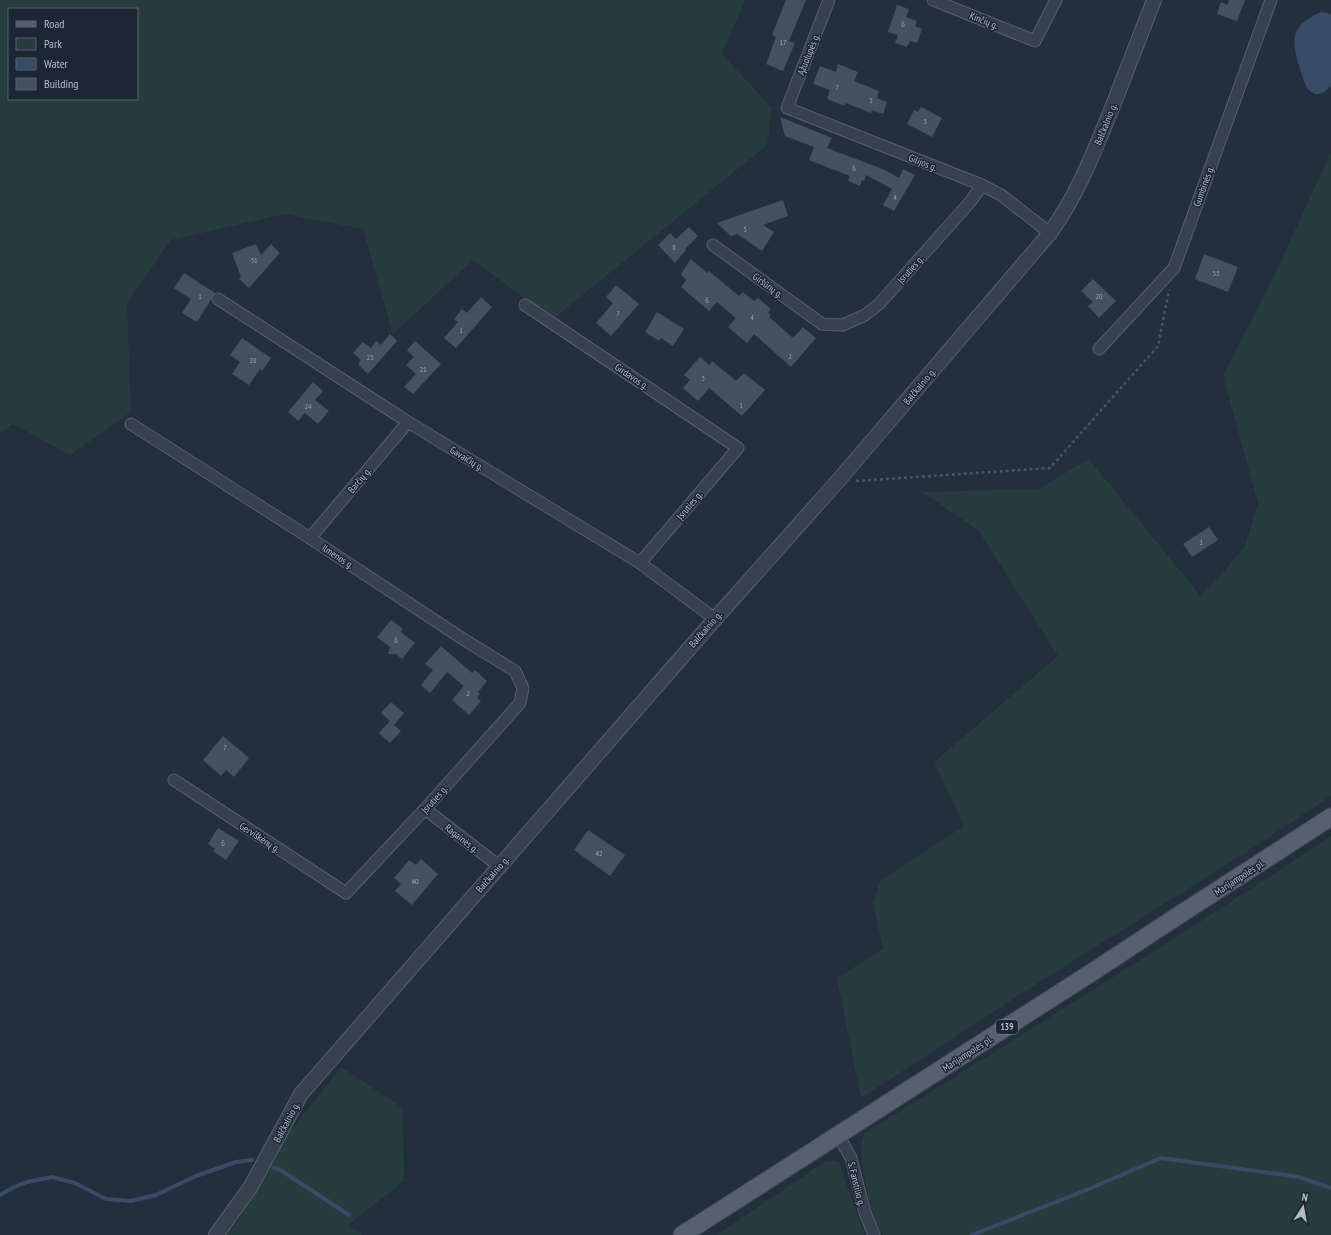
<svg xmlns="http://www.w3.org/2000/svg" width="1331" height="1235" font-family="'PT Sans Narrow',sans-serif">
	<rect width="100%" height="100%" fill="#242f3e"/>
	<g fill="#263c3f" fill-rule="evenodd">
		<path d="M 0,0 L 745,0 L 722,54 L 772,108 L 767,145 L 553,319 L 473,260 L 393,334 L 363,229 L 285,214 L 171,240 L 127,303 L 131,412 L 70,455 L 13,424 L 0,432 ZM 9,9 L 137,9 L 137,99 L 9,99 Z"/>
		<polygon points="1331,152 1331,796 1245,853 1041,981 861,1098 837,978 883,949 873,903 880,881 964,826 934,762 1058,656 978,530 922,492 1038,489 1089,459 1200,595 1224,571 1245,546 1258,503 1223,376 1279,265"/>
		<polygon points="1331,836 1331,1235 883,1235 872,1219 861,1154 861,1145 864,1134 1183,933"/>
		<polygon points="341,1067 403,1108 404,1181 348,1225 362,1235 225,1235 237,1222 275,1151"/>
		<polygon points="826,1161 835,1161 839,1163 865,1235 716,1235"/>
	</g>
	<path fill="#394c67" d="M 1321,12 L 1328,13 L 1331,15 L 1331,86 C 1326,90 1321,97 1313,93 C 1305,89 1304,80 1301,72 C 1292,42 1287,27 1321,12 Z"/>
	<g fill="none" stroke-linecap="round" stroke-linejoin="round">
		<g stroke="#394c67" stroke-width="4">
			<polyline points="274,1168 279,1169 349,1215"/>
			<polyline points="0,1195 14,1187 27,1182 52,1177 75,1183 106,1199 131,1201 156,1195 196,1176 236,1162 252,1160"/>
			<polyline points="972,1235 1089,1189 1161,1158 1299,1177 1331,1188"/>
		</g>
	</g>
	<g fill="#455162">
		<polygon points="786,0 806,0 789,41 795,43 783,71 766,64 776,37 772,35"/>
		<polygon points="1229,0 1245,0 1237,21 1217,14 1221,2 1227,5"/>
		<polygon points="897,5 909,9 906,17 917,21 915,26 922,29 917,43 910,41 907,47 895,43 898,35 888,32"/>
		<polygon points="838,64 858,72 854,81 879,91 877,98 887,102 883,114 872,110 871,113 846,103 845,106 827,99 830,90 813,84 820,66 836,72"/>
		<polygon points="921,107 942,118 932,137 907,124 914,110 918,112"/>
		<polygon points="780,117 832,138 827,148 885,170 899,178 903,169 915,175 894,211 883,205 892,189 866,175 864,181 862,180 860,186 848,181 850,176 809,160 814,147 785,136"/>
		<polygon points="783,200 788,216 763,225 774,232 762,251 737,234 731,236 717,223"/>
		<polygon points="689,227 698,236 685,249 686,250 675,263 658,245 670,233 676,239"/>
		<polygon points="256,244 261,255 271,244 280,253 249,288 239,279 241,277 232,253"/>
		<polygon points="1204,254 1238,267 1228,292 1195,279"/>
		<polygon points="691,259 707,273 709,271 739,296 743,292 754,301 758,298 771,309 768,313 771,315 769,317 793,338 803,327 816,338 791,367 754,334 747,343 728,327 736,318 717,302 709,311 681,287 686,280 681,274"/>
		<polygon points="184,273 215,293 197,322 182,313 191,299 174,288"/>
		<polygon points="1093,279 1116,301 1099,318 1088,306 1093,302 1081,291"/>
		<polygon points="616,285 639,304 611,336 596,323 613,303 606,297"/>
		<polygon points="481,297 492,307 456,348 444,338 458,322 454,319 462,309 467,313"/>
		<polygon points="657,312 684,329 673,346 661,338 659,341 645,332"/>
		<polygon points="390,334 397,341 368,374 358,364 361,360 353,353 363,342 371,348 376,341 381,345"/>
		<polygon points="242,338 271,358 262,371 260,369 249,385 232,374 240,362 230,355"/>
		<polygon points="415,341 441,364 413,394 404,387 416,374 406,365 414,357 407,350"/>
		<polygon points="700,357 709,365 712,361 736,381 744,373 765,390 742,416 709,388 698,401 683,388 690,380 684,375"/>
		<polygon points="313,382 323,391 315,400 329,411 318,424 305,413 298,421 288,412"/>
		<polygon points="1209,527 1218,540 1192,557 1183,544"/>
		<polygon points="391,620 403,629 401,632 415,643 402,659 396,654 388,654 390,647 377,637"/>
		<polygon points="441,646 472,673 475,670 487,681 478,692 480,694 477,698 481,701 469,715 452,700 464,686 447,672 430,693 421,685 433,670 425,664"/>
		<polygon points="391,702 404,713 394,725 401,731 390,743 379,733 390,721 381,713"/>
		<polygon points="223,736 249,758 234,777 226,770 221,776 203,760"/>
		<polygon points="218,828 239,841 226,860 213,851 215,849 208,844"/>
		<polygon points="588,830 625,855 610,876 574,850"/>
		<polygon points="421,859 438,874 412,905 395,891 401,884 394,878 409,860 416,865"/>
	</g>
	<g fill="none" stroke-linecap="round" stroke-linejoin="round">
		<defs>
			<g id="minor">
				<polyline points="829,0 787,108 982,185 1001,195 1050,233"/>
				<polyline points="933,0 1035,41 1056,0"/>
				<polyline points="713,245 822,324 843,325 865,315 879,304 971,201 982,185"/>
				<polyline points="218,299 408,422 640,563 715,619"/>
				<polyline points="525,305 738,448 640,563"/>
				<polyline points="1099,349 1174,268 1271,0"/>
				<polyline points="131,424 310,538 463,639 515,671 523,688 520,703 425,809 346,893 174,780"/>
				<polyline points="310,538 408,422"/>
				<polyline points="425,809 499,866"/>
				<polyline points="838,1135 851,1158 865,1213 874,1235"/>
			</g>
			<path id="tertiary" d="M 216,1235 L 250,1188 L 301,1094 L 715,619 L 837,482 L 1050,233 C 1078,194 1094,152 1112,108 C 1126,72 1140,36 1154,0"/>
			<polyline id="primary" points="682,1235 1094,971 1176,917 1331,817"/>
		</defs>
		<use href="#minor" stroke="#565f6c" stroke-width="13"/>
		<use href="#tertiary" stroke="#565f6c" stroke-width="16"/>
		<use href="#primary" stroke="#414a57" stroke-width="19"/>
		<polyline stroke="#44595c" stroke-width="2.5" stroke-dasharray="3 3" stroke-linecap="butt" points="856,481 1050,468 1158,346 1169,290"/>
		<use href="#minor" stroke="#38414e" stroke-width="11"/>
		<use href="#tertiary" stroke="#38414e" stroke-width="14"/>
		<use href="#primary" stroke="#56606e" stroke-width="17"/>
	</g>
	<g text-anchor="middle" stroke-width="3" stroke-linejoin="round" paint-order="stroke">
		<g font-size="8" fill="#98a1af">
			<text x="903" y="27">6</text>
			<text x="783" y="45">17</text>
			<text x="837" y="90">7</text>
			<text x="871" y="103">5</text>
			<text x="925" y="124">3</text>
			<text x="854" y="171">6</text>
			<text x="895" y="200">4</text>
			<text x="745" y="232">5</text>
			<text x="674" y="250">8</text>
			<text x="254" y="263">31</text>
			<text x="1216" y="276">53</text>
			<text x="200" y="299">1</text>
			<text x="1099" y="299">20</text>
			<text x="707" y="303">6</text>
			<text x="618" y="316">7</text>
			<text x="752" y="320">4</text>
			<text x="461" y="333">1</text>
			<text x="790" y="359">2</text>
			<text x="370" y="360">23</text>
			<text x="253" y="363">28</text>
			<text x="423" y="372">21</text>
			<text x="703" y="381">3</text>
			<text x="741" y="408">1</text>
			<text x="308" y="409">24</text>
			<text x="1201" y="545">1</text>
			<text x="396" y="643">6</text>
			<text x="468" y="696">2</text>
			<text x="225" y="750">7</text>
			<text x="223" y="846">6</text>
			<text x="599" y="856">42</text>
			<text x="415" y="884">40</text>
		</g>
		<rect fill="#1d2633" stroke="#878f9c" stroke-width="1" x="996" y="1020" width="22" height="14" rx="3"/>
		<g font-size="9" font-weight="bold" fill="#b4bcc9">
			<text x="1007" y="1030">139</text>
		</g>
		<g font-size="10" fill="#b4bcc9" stroke="#1d2633">
			<text transform="translate(984 20) rotate(22)" y="4">Kinčių g.</text>
			<text transform="translate(808 54) rotate(-68)" y="4">Ąžuolupės g.</text>
			<text transform="translate(1105 124) rotate(-68)" y="4">Balčkalnio g.</text>
			<text transform="translate(923 162) rotate(22)" y="4">Gilijos g.</text>
			<text transform="translate(1203 186) rotate(-70)" y="4">Gumbinės g.</text>
			<text transform="translate(910 269) rotate(-48)" y="4">Įsruties g.</text>
			<text transform="translate(768 285) rotate(36)" y="4">Giršūnų g.</text>
			<text transform="translate(632 376) rotate(34)" y="4">Girdavos g.</text>
			<text transform="translate(919 386) rotate(-50)" y="4">Balčkalnio g.</text>
			<text transform="translate(467 458) rotate(31)" y="4">Gavaičių g.</text>
			<text transform="translate(359 480) rotate(-50)" y="4">Barčių g.</text>
			<text transform="translate(689 505) rotate(-50)" y="4">Įsruties g.</text>
			<text transform="translate(338 556) rotate(33)" y="4">Ilmenos g.</text>
			<text transform="translate(705 629) rotate(-49)" y="4">Balčkalnio g.</text>
			<text transform="translate(434 799) rotate(-48)" y="4">Įsruties g.</text>
			<text transform="translate(260 837) rotate(33)" y="4">Gerviškėnų g.</text>
			<text transform="translate(462 838) rotate(38)" y="4">Ragainės g.</text>
			<text transform="translate(492 874) rotate(-49)" y="4">Balčkalnio g.</text>
			<text transform="translate(1239 877) rotate(-33)" y="4">Marijampolės pl.</text>
			<text transform="translate(967 1053) rotate(-33)" y="4">Marijampolės pl.</text>
			<text transform="translate(286 1122) rotate(-62)" y="4">Balčkalnio g.</text>
			<text transform="translate(857 1184) rotate(76)" y="4">S. Fanstilio g.</text>
		</g>
	</g>
	<rect x="8" y="8" width="130" height="92" fill="#1d2633" stroke="#59626f"/>
	<rect x="16" y="21" width="20" height="6" fill="#56606e" stroke="#59626f"/>
	<text x="44" y="28" font-size="12" fill="#b4bcc9">Road</text>
	<rect x="16" y="38" width="20" height="12" fill="#263c3f" stroke="#59626f"/>
	<text x="44" y="48" font-size="12" fill="#b4bcc9">Park</text>
	<rect x="16" y="58" width="20" height="12" fill="#394c67" stroke="#59626f"/>
	<text x="44" y="68" font-size="12" fill="#b4bcc9">Water</text>
	<rect x="16" y="78" width="20" height="12" fill="#455162" stroke="#59626f"/>
	<text x="44" y="88" font-size="12" fill="#b4bcc9">Building</text>
	<g transform="translate(1303 1207) rotate(11)" stroke="#1d2633" stroke-width="3" paint-order="stroke">
	<path d="M0-3L7 15L0 10L-7 15Z" fill="#b4bcc9"/>
	<text y="-6" font-size="11" font-weight="bold" text-anchor="middle" fill="#b4bcc9">N</text>
	</g>
</svg>
